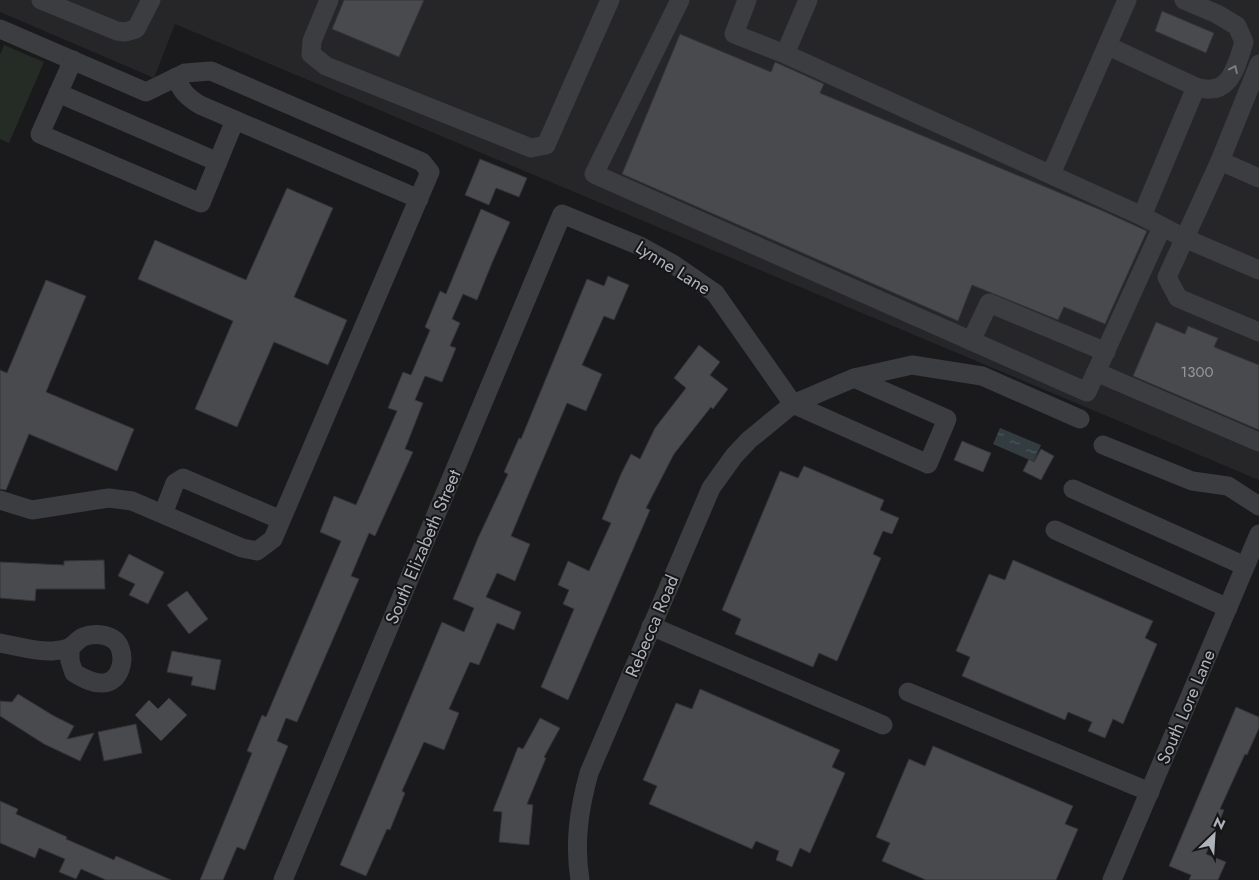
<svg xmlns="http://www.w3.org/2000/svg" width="1259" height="880" font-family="Jost,sans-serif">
	<defs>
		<pattern id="water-ripples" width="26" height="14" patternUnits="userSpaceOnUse" patternTransform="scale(1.25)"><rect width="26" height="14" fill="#333c41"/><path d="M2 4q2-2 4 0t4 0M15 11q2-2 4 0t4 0" fill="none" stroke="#4e565a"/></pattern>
	</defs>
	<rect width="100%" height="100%" fill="#1a1a1c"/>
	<polygon fill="#262629" points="0,0 1259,0 1259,480 175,24 154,78 0,12"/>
	<polygon fill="#242c25" points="4,45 44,62 9,143 0,139 0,55"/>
	<polygon fill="url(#water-ripples)" points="1000,428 1041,445 1034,462 993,444"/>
	<g fill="#494a4e" stroke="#343438">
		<polygon points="344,0 424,0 399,57 332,29"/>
		<polygon points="1162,11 1214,33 1206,53 1155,31"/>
		<polygon points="680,34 771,72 775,62 793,70 824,84 820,93 1101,210 1147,231 1105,324 1064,307 1058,320 972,285 958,321 622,174"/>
		<polygon points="480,159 527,178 519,197 496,188 489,205 465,195"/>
		<polygon points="287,188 333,208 294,297 347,320 328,365 274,342 237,427 195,409 233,321 138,279 155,240 246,280"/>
		<polygon points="481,209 510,222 492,263 477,300 463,294 452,319 460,323 450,346 456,348 442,382 425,376 415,400 423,403 405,449 413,452 375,536 369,533 351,576 359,579 297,722 286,718 277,741 288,746 245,850 237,847 223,880 200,880 252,753 247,751 262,715 266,717 341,541 320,532 334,496 356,505 397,411 388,408 403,372 411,375 430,330 425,327 440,291 446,294"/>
		<polygon points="608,276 629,285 614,320 604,316 582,365 602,374 586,411 567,403 528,495 511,536 530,544 515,581 497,573 486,597 521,612 514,630 497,623 479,665 470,662 449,709 459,713 444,750 424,742 402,791 405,793 390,830 387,829 366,876 340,865 442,622 464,632 474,608 453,599 478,538 508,474 504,472 519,438 521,439 587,279 604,286"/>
		<polygon points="46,280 86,296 46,392 134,429 117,471 29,434 6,490 0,489 0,370 7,373"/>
		<polygon points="1156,322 1185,334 1188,326 1218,338 1214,347 1259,365 1259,430 1133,376"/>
		<polygon points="699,345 720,362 710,375 728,389 713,409 711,407 674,454 646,508 650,510 568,700 541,687 574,609 563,604 569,590 558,585 568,561 589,571 611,523 602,519 621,474 631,454 640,459 655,428 686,388 674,378"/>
		<polygon points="962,441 991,453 983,472 954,460"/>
		<polygon points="1041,449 1054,456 1041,480 1023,471 1029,459 1034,462"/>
		<polygon points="804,466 884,500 880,510 899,518 892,534 883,531 873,554 881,558 837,661 819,653 813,667 735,634 741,619 722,610 780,471 798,478"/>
		<polygon points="129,554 164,572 148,604 129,595 135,584 118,576"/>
		<polygon points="104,560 105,589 36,589 35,601 0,598 0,562 64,565 64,561"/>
		<polygon points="1013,560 1153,621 1145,638 1157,644 1123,724 1113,719 1105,738 1088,731 1092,722 1068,712 1065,720 962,676 970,657 956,651 989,574 1005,580"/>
		<polygon points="187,591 208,619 189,634 167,605"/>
		<polygon points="172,651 221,660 215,690 191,685 193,677 167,672"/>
		<polygon points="700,689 840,750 832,767 845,773 810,853 800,848 792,867 776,860 779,851 756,841 752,849 649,804 657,786 643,780 676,703 692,709"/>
		<polygon points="18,694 54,716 74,726 67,739 94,733 80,761 44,744 0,716 0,701 12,702"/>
		<polygon points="169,698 187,715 161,741 135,715 149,700 158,709"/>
		<polygon points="1236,707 1259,717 1259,728 1247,755 1245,754 1220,809 1224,810 1206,854 1226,862 1218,880 1189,880 1191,875 1169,866"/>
		<polygon points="540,718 560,728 544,757 546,758 527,804 533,805 529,845 499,842 502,812 493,811 518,747 523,749"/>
		<polygon points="136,724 142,753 104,761 98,732"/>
		<polygon points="933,746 1073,806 1065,824 1078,829 1056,880 926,880 882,861 890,843 876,837 909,759 925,766"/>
		<polygon points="0,801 18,809 16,814 67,837 66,839 114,860 116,856 171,880 106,880 81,869 76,879 59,872 65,859 39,848 35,858 0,843"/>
	</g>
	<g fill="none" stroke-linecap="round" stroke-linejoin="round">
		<g stroke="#3b3d41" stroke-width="19">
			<polyline points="41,0 117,31 125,32 136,29 151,0"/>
			<polyline points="329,0 312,41 311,54 326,66 531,148 546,145 610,0"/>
			<polyline points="680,0 594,174 1087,392 1162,227"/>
			<polyline points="747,0 734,34 785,54 1142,216 1184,238 1259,270"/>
			<polyline points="0,29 146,92 185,73 211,71 422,162 430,172 273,539 257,551 242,548 132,501 109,498 32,510 0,500"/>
			<path d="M 1108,46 L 1196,87 C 1230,98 1236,67 1244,42 L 1237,26 L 1217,14 L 1184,0"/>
			<polyline points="785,54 808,0"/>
			<polyline points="73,60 40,134 201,203 235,120"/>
			<polyline points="1259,64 1220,161 1167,277 1178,298 1259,332"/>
			<path d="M 176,77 C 181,91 187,97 200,105 L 419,199"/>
			<polyline points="58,93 218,162"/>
			<polyline points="1220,161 1259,178"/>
			<polyline points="1051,174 1127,0"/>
			<polyline points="1142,216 1196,87"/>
			<polyline points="971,341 989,303 1106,352"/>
			<polyline points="1096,372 1259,442"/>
			<polyline points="793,404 928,464 947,419 854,378"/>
			<polyline points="1103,445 1192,481 1228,486 1259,506"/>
			<polyline points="1073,489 1245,566"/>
			<polyline points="163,514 175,483 183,478 281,520"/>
			<polyline points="1055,530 1228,608"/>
			<polyline points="651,626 883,725"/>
			<path d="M 0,643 C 17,646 36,652 53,651 C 58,650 64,650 68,648 C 74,646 78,639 83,637 C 95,632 115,634 120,648 C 125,661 120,682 103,683 C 93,684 83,678 74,673 L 70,661 L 70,648"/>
			<polyline points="908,692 1150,792"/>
			<polyline points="283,880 562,214 640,246 673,264 715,293 793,404"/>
			<path d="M 580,880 C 574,843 579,809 589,773 L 711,488 L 734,456 L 749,440 L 793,404 L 854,378 L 912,365 L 982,376 L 1080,419"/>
			<polyline points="1112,880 1259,534"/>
		</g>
	</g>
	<defs><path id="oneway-chevron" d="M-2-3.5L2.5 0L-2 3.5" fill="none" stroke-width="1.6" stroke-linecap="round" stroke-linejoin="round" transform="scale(1.25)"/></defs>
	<use stroke="#7a7d84" href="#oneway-chevron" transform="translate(1234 69) rotate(-65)"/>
	<g text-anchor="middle" stroke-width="4" stroke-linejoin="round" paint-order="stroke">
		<g font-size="15" fill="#95989f">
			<text x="1197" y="377">1300</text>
		</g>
		<g font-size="18" fill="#aeb2ba" stroke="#151517">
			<text transform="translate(673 268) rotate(32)" y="6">Lynne Lane</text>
			<text transform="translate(423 547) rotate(-67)" y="6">South Elizabeth Street</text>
			<text transform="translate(652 626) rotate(-67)" y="6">Rebecca Road</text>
			<text transform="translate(1186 707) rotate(-67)" y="6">South Lore Lane</text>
		</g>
	</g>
	<g transform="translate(1214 835) rotate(25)" stroke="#151517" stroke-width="4" paint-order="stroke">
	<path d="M0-4L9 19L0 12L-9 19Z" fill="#aeb2ba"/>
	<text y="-8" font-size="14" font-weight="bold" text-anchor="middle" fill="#aeb2ba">N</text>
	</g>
</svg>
